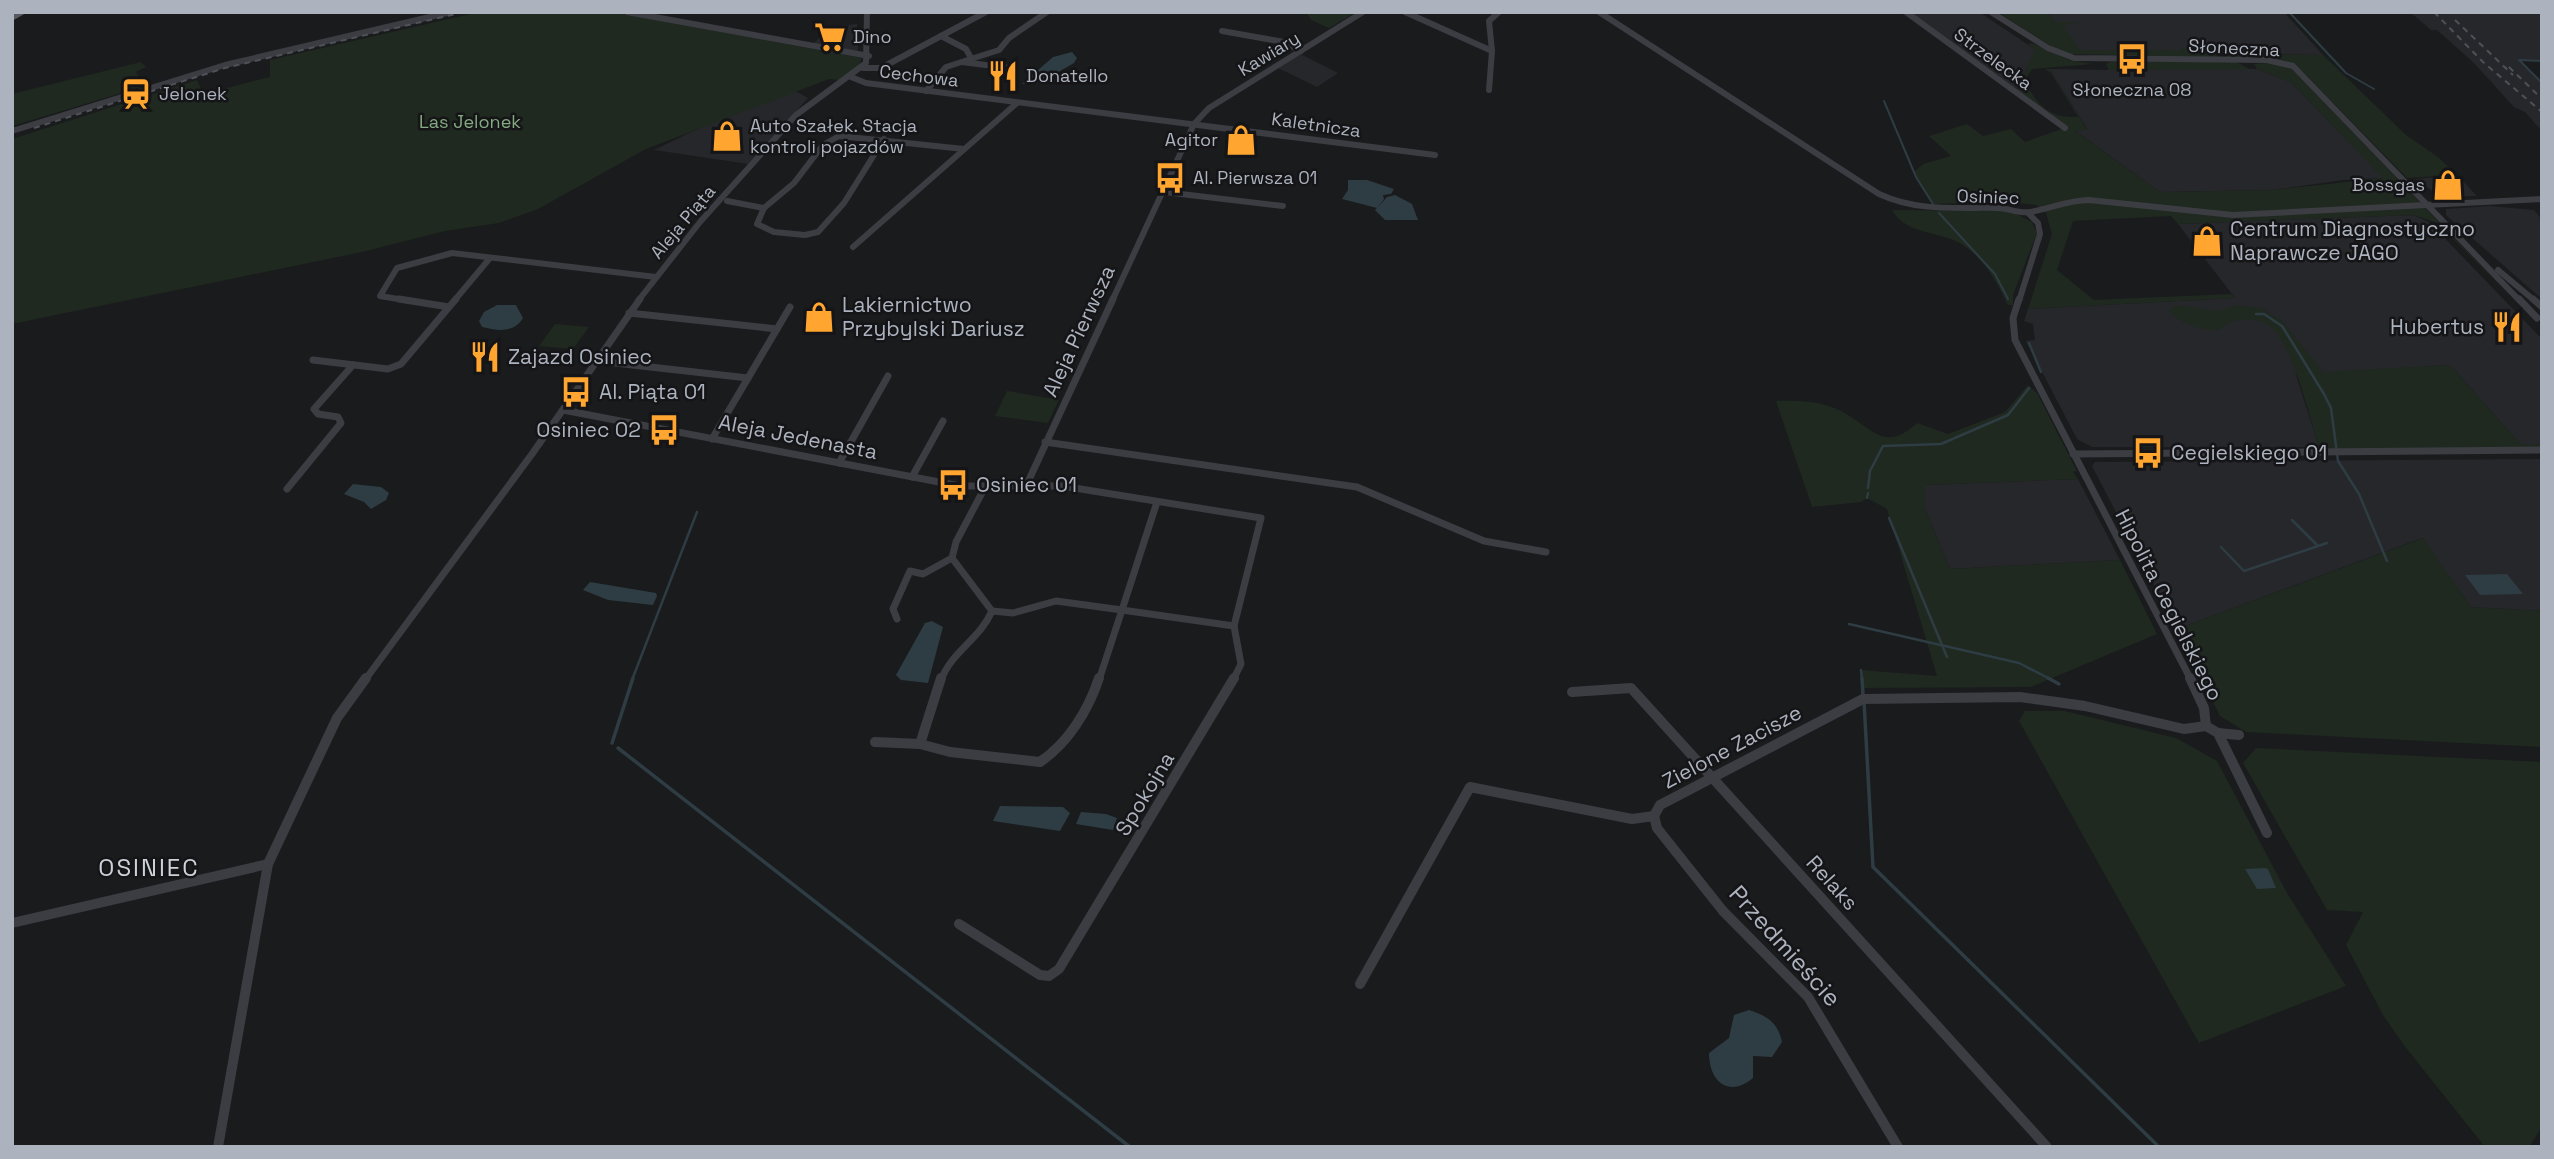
<svg xmlns="http://www.w3.org/2000/svg" width="2554" height="1159" font-family="'Space Grotesk',sans-serif">
	<rect width="100%" height="100%" fill="#1a1b1d"/>
	<g fill="#26272a">
		<polygon points="1908,12 1979,12 2036,50 2017,89"/>
		<polygon points="2004,12 2284,12 2323,55 2072,52"/>
		<polygon points="2410,12 2542,12 2542,60 2520,60 2542,81 2542,131 2525,112 2514,107 2474,63 2437,30 2431,30"/>
		<polygon points="857,24 858,50 855,51 813,44 830,27"/>
		<polygon points="1300,54 1338,73 1317,87 1278,68"/>
		<polygon points="2108,68 2257,69 2291,82 2384,178 2343,180 2273,190 2160,192 2074,130 2087,129 2050,69 2108,70"/>
		<polygon points="794,90 808,98 748,164 654,150 712,122"/>
		<polygon points="2457,175 2477,196 2441,197 2416,179"/>
		<polygon points="2490,206 2534,210 2542,220 2542,299 2446,215 2446,209"/>
		<polygon points="2413,215 2429,222 2542,339 2542,444 2520,444 2450,365 2296,375 2319,447 2092,447 2077,439 2026,341 2035,340 2033,324 2024,321 2028,309 2235,298 2178,224"/>
		<polygon points="2542,459 2542,611 2471,607 2422,538 2177,629 2092,466 2095,462"/>
		<polygon points="2078,479 2120,560 1950,569 1925,509 1925,485"/>
	</g>
	<g fill="#1f2920">
		<polygon points="479,12 612,12 862,58 857,71 838,80 829,79 646,149 538,209 499,223 445,231 362,252 12,324 12,139 197,80 203,94 270,77 270,60"/>
		<polygon points="1306,12 1356,12 1329,28 1311,20"/>
		<polygon points="1998,12 2048,12 2055,22 2082,22 2063,25 2080,50 2180,50 2197,43 2215,48 2219,53 2217,57 2069,54 2054,48"/>
		<path d="M 2032,43 L 2069,60 L 2093,64 L 2032,69 L 2024,81 C 2039,106 2048,118 2078,117 L 2051,73 L 2045,69 L 2050,69 L 2087,130 L 2075,131 L 2160,192 L 2273,190 L 2383,178 L 2291,82 L 2257,69 L 2254,64 L 2277,62 L 2292,69 L 2526,313 L 2438,223 L 2413,215 L 2178,224 L 2171,216 L 2073,221 L 2057,270 L 2094,300 L 2231,294 L 2235,298 L 2028,309 L 2052,234 L 2046,213 L 2036,205 L 2008,202 L 1933,204 L 1914,172 L 1923,164 L 1951,156 L 1929,136 L 1967,124 L 1983,136 L 2011,129 L 2025,142 L 2064,128 L 2013,90 L 2017,89 L 2035,50 L 2028,44 Z"/>
		<polygon points="2224,54 2323,55 2406,135 2438,157 2457,175 2407,178 2298,67 2276,58 2229,58"/>
		<polygon points="141,62 146,67 136,72 145,86 12,126 12,94"/>
		<polygon points="2109,62 2237,62 2249,69 2109,70 2106,64"/>
		<path d="M 1892,210 L 2011,211 L 2032,222 L 2037,233 L 2013,295 L 2013,305 L 2008,305 C 1996,281 1986,261 1963,245 C 1942,231 1905,235 1892,210 Z"/>
		<path d="M 2176,305 L 2218,311 L 2236,305 L 2261,308 L 2282,321 L 2323,372 L 2450,365 L 2520,444 L 2542,444 L 2542,448 L 2335,450 L 2319,447 C 2309,416 2294,349 2272,328 C 2263,319 2243,318 2231,322 C 2226,324 2223,329 2217,330 C 2202,332 2178,321 2168,311 Z"/>
		<polygon points="555,324 589,327 573,349 539,346"/>
		<path d="M 2028,385 L 2037,393 L 2077,471 L 2073,472 L 2078,479 L 1925,485 L 1925,509 L 1950,569 L 2120,560 L 2157,634 L 2031,687 L 1862,688 L 1861,670 L 1937,676 L 1887,509 L 1867,498 L 1861,502 L 1812,507 L 1776,401 C 1797,400 1822,401 1841,411 C 1872,427 1884,454 1917,423 L 1948,434 L 2005,412 Z"/>
		<polygon points="1007,391 1008,391 1059,400 1048,423 995,416"/>
		<polygon points="2423,538 2471,607 2542,611 2542,747 2246,732 2220,716 2177,629"/>
		<polygon points="2025,711 2065,711 2176,738 2217,761 2287,893 2346,986 2199,1043 2019,721"/>
		<polygon points="2256,748 2542,762 2542,1127 2529,1147 2485,1147 2403,1044 2383,1015 2346,945 2363,912 2327,910 2243,763"/>
	</g>
	<g fill="#2e3c43">
		<polygon points="1072,52 1077,58 1074,63 1041,82 1022,84 1053,57"/>
		<polygon points="1348,180 1367,180 1394,189 1391,194 1383,195 1384,199 1377,208 1342,199 1348,190"/>
		<polygon points="1395,195 1412,204 1418,220 1385,220 1375,210 1387,197"/>
		<path d="M 497,305 L 516,305 L 523,318 C 514,333 498,331 482,327 L 479,321 L 484,312 Z"/>
		<polygon points="353,484 381,487 389,493 386,500 371,509 364,502 344,494"/>
		<polygon points="2507,574 2523,594 2480,595 2465,575"/>
		<polygon points="590,582 656,593 657,596 653,605 608,600 583,590"/>
		<polygon points="932,621 943,627 928,683 901,680 896,675 925,623"/>
		<polygon points="1000,806 1063,807 1070,813 1060,831 993,821"/>
		<polygon points="1081,812 1106,814 1117,818 1113,830 1076,824"/>
		<polygon points="2265,868 2268,869 2276,888 2257,889 2245,869"/>
		<path d="M 1749,1010 C 1768,1016 1778,1023 1782,1042 L 1772,1057 L 1753,1056 L 1753,1078 C 1729,1098 1709,1082 1709,1053 L 1729,1038 L 1734,1015 Z"/>
	</g>
	<g fill="none" stroke-linecap="round" stroke-linejoin="round">
		<g stroke="#2e3c43" stroke-width="2">
			<polyline points="2289,12 2346,73 2374,89"/>
			<polyline points="2542,61 2519,60 2542,83"/>
			<polyline points="1884,101 1916,177 1933,204"/>
			<polyline points="1939,213 1995,274 2008,299"/>
		</g>
		<g stroke="#2e3c43" stroke-width="2.5">
			<polyline points="2256,314 2264,314 2282,326 2324,394 2331,408 2338,461 2359,494 2387,561"/>
			<polyline points="2029,343 2041,372"/>
			<polyline points="1868,488 1870,471 1883,446 1941,444 2008,415 2029,388"/>
			<polyline points="1867,498 1868,493"/>
			<polyline points="1889,518 1947,657"/>
			<polyline points="2292,520 2317,545"/>
			<polyline points="2221,547 2244,571 2327,543"/>
			<polyline points="1849,624 2019,663 2052,680"/>
			<polyline points="1861,670 1862,680"/>
			<polyline points="632,680 697,512"/>
		</g>
		<g stroke="#2e3c43" stroke-width="3.5">
			<polyline points="1862,678 1863,695"/>
			<polyline points="2048,678 2059,684"/>
			<polyline points="1864,701 1873,867 2159,1147"/>
			<polyline points="612,743 633,678"/>
			<polyline points="618,748 1130,1147"/>
		</g>
		<g stroke="#3b3d43" stroke-width="6">
			<polyline points="627,12 869,56"/>
			<polyline points="1405,12 1492,51"/>
			<path d="M 1599,12 L 1879,194 C 1918,212 1956,207 1998,208 C 2008,208 2019,214 2030,212 C 2050,209 2068,200 2089,200 L 2233,215 L 2542,199"/>
			<polyline points="1906,12 2065,128"/>
			<polyline points="1991,12 2048,48 2074,58 2267,60 2293,66 2520,301"/>
			<polyline points="1222,31 1284,42 1301,51"/>
			<polyline points="941,36 966,49 971,58"/>
			<polyline points="962,62 1009,68"/>
			<polyline points="863,68 881,68 986,12"/>
			<polyline points="851,77 866,83 1435,155"/>
			<polyline points="1489,90 1492,51 1489,21 1499,12"/>
			<polyline points="926,91 946,67 999,50 1009,38 1047,12"/>
			<polyline points="12,131 225,65 451,12"/>
			<polyline points="1164,192 1283,206"/>
			<polyline points="727,201 764,208 757,224 774,232 805,235 818,232 844,203 884,139"/>
			<polyline points="764,208 794,183 823,145 839,136 964,149"/>
			<polyline points="853,247 1017,103"/>
			<polyline points="2498,270 2535,301"/>
			<polyline points="410,301 380,296 397,268 452,253 656,277"/>
			<polyline points="454,301 490,258"/>
			<polyline points="638,301 700,222 796,115 866,63 867,12"/>
			<polyline points="1112,301 1194,124 1209,108 1363,12"/>
			<polyline points="2019,301 2040,234 2038,223 2028,213"/>
		</g>
		<g stroke="#3b3d43" stroke-width="7">
			<polyline points="399,299 449,307 456,299"/>
			<polyline points="2019,299 2013,318 2015,340 2191,680"/>
			<polyline points="2519,299 2537,318"/>
			<polyline points="2533,299 2542,307"/>
			<polyline points="629,313 777,329"/>
			<polyline points="313,360 388,369 401,364 449,307"/>
			<polyline points="597,361 748,378"/>
			<polyline points="563,410 960,486 1062,486 1261,518 1234,626"/>
			<polyline points="712,439 790,307"/>
			<polyline points="1045,442 1357,487 1484,541 1546,552"/>
			<polyline points="2073,454 2542,450"/>
			<polyline points="839,463 888,376"/>
			<polyline points="912,477 943,421"/>
			<polyline points="1027,484 1113,299"/>
			<polyline points="287,489 341,423 338,417 318,414 314,409 353,365"/>
			<polyline points="984,489 956,542 952,558 992,611"/>
			<polyline points="1157,502 1122,610 1234,626 1241,664 1233,680"/>
			<polyline points="897,619 893,609 910,571 923,574 952,558"/>
			<polyline points="365,680 532,454 640,299"/>
			<path d="M 941,680 C 952,651 980,639 992,611 L 1013,613 L 1056,601 L 1122,610 L 1099,680"/>
		</g>
		<g stroke="#3b3d43" stroke-width="10">
			<path d="M 941,678 L 920,744 L 950,752 L 1040,762 C 1068,743 1088,711 1099,678"/>
			<polyline points="1572,692 1631,688 2047,1147"/>
			<polyline points="2206,726 2218,733 2267,833"/>
			<polyline points="2218,733 2239,735"/>
			<polyline points="875,742 920,744"/>
			<polyline points="1654,816 1660,805 1863,699 2020,697 2085,706 2184,729 2206,726 2204,708 2190,678"/>
			<polyline points="1654,816 1657,828 1723,911 1808,997 1898,1147"/>
			<polyline points="12,923 268,864"/>
			<polyline points="959,924 1040,975 1049,976 1059,969 1234,678"/>
			<polyline points="1360,984 1470,787 1632,819 1654,816"/>
			<polyline points="218,1147 268,864 337,718 366,678"/>
		</g>
		<polyline stroke="#575a62" stroke-width="7" points="12,17 21,12"/>
		<g stroke="#4e5158" stroke-width="2" stroke-dasharray="6 5" stroke-linecap="butt">
			<polyline points="2434,12 2483,62 2542,112"/>
			<polyline points="2455,20 2513,75"/>
			<polyline points="2509,67 2542,99"/>
			<polyline points="34,128 225,68 464,12"/>
		</g>
	</g>
	<defs>
		<symbol id="supermarket-bare" viewBox="-9 -9 18 18"><path d="M-6-5.5h2.5l.6 2H6L4.5 2H-2.5L-4.4-4H-6ZM-1.5 3.2a1.3 1.3 0 1 0 .1 0ZM3 3.2a1.3 1.3 0 1 0 .1 0Z" fill="#ffa530" stroke="#151518" stroke-width="2.5" paint-order="stroke"/></symbol>
		<symbol id="bus-bare" viewBox="-9 -9 18 18"><path d="M-5-6H5V4H4V6H2V4H-2V6H-4V4H-5ZM-3.5-4V0h7V-4ZM-3.5 1.2v1.5H-2V1.2ZM2 1.2v1.5H3.5V1.2Z" fill="#ffa530" stroke="#151518" stroke-width="2.5" paint-order="stroke"/></symbol>
		<symbol id="restaurant-bare" viewBox="-9 -9 18 18"><path d="M-5-6h1v4h1v-4h1v4h1v-4h1v5L-1.5 .5V6h-2V.5L-5-1ZM5-6V6H3V1.5H1.5Q1.5-4 5-6Z" fill="#ffa530" stroke="#151518" stroke-width="2.5" paint-order="stroke"/></symbol>
		<symbol id="station-bare" viewBox="-9 -9 18 18"><path d="M-3-6H3Q5-6 5-4V2Q5 4 3 4L4.5 6H3L1.5 4h-3L-3 6H-4.5L-3 4Q-5 4-5 2V-4Q-5-6-3-6ZM-3.5-4v3h7v-3ZM-3.5 1v1.5H-2V1ZM2 1v1.5H3.5V1Z" fill="#ffa530" stroke="#151518" stroke-width="2.5" paint-order="stroke"/></symbol>
		<symbol id="shop-bare" viewBox="-9 -9 18 18"><path d="M-5-2.5h2.3a2.7 3.5 0 0 1 5.4 0H5L5.5 6h-11ZM-1.5-2.5h3a1.5 2.3 0 0 0-3 0Z" fill="#ffa530" stroke="#151518" stroke-width="2.5" paint-order="stroke"/></symbol>
	</defs>
	<g fill-rule="evenodd">
		<use href="#supermarket-bare" x="808" y="15" width="44" height="44"/>
		<use href="#bus-bare" x="2110" y="37" width="44" height="44"/>
		<use href="#restaurant-bare" x="981" y="54" width="44" height="44"/>
		<use href="#station-bare" x="114" y="72" width="44" height="44"/>
		<use href="#shop-bare" x="705" y="114" width="44" height="44"/>
		<use href="#shop-bare" x="1219" y="118" width="44" height="44"/>
		<use href="#bus-bare" x="1148" y="156" width="44" height="44"/>
		<use href="#shop-bare" x="2426" y="163" width="44" height="44"/>
		<use href="#shop-bare" x="2185" y="219" width="44" height="44"/>
		<use href="#shop-bare" x="797" y="295" width="44" height="44"/>
		<use href="#restaurant-bare" x="2485" y="305" width="44" height="44"/>
		<use href="#restaurant-bare" x="463" y="335" width="44" height="44"/>
		<use href="#bus-bare" x="554" y="370" width="44" height="44"/>
		<use href="#bus-bare" x="642" y="408" width="44" height="44"/>
		<use href="#bus-bare" x="2126" y="431" width="44" height="44"/>
		<use href="#bus-bare" x="931" y="463" width="44" height="44"/>
	</g>
	<g text-anchor="middle" stroke-width="5" stroke-linejoin="round" paint-order="stroke">
		<g font-size="18" fill="#acb3be" stroke="#151518" text-anchor="start">
			<text x="853" y="43">Dino</text>
			<text x="1026" y="82">Donatello</text>
			<text x="2132" y="96" text-anchor="middle">Słoneczna 08</text>
			<text x="159" y="100">Jelonek</text>
			<text x="750" y="132">Auto Szałek. Stacja<tspan x="750" dy="21">kontroli pojazdów</tspan></text>
			<text x="1218" y="146" text-anchor="end">Agitor</text>
			<text x="1193" y="184">Al. Pierwsza 01</text>
			<text x="2425" y="191" text-anchor="end">Bossgas</text>
		</g>
		<g font-size="18" fill="#acb3be" stroke="#151518">
			<text transform="translate(2234 48) rotate(3)" y="6">Słoneczna</text>
			<text transform="translate(1269 54) rotate(-31)" y="6">Kawiary</text>
			<text transform="translate(1993 59) rotate(36)" y="6">Strzelecka</text>
			<text transform="translate(919 76) rotate(7)" y="6">Cechowa</text>
			<text transform="translate(1316 125) rotate(8)" y="6">Kaletnicza</text>
			<text transform="translate(1988 197) rotate(2)" y="6">Osiniec</text>
			<text transform="translate(683 222) rotate(-50)" y="6">Aleja Piąta</text>
		</g>
		<g font-size="18" fill="#83aa81" stroke="#151518">
			<text x="470" y="128">Las Jelonek</text>
		</g>
		<g font-size="21" fill="#acb3be" stroke="#151518" text-anchor="start">
			<text x="2230" y="236">Centrum Diagnostyczno<tspan x="2230" dy="24">Naprawcze JAGO</tspan></text>
			<text x="842" y="312">Lakiernictwo<tspan x="842" dy="24">Przybylski Dariusz</tspan></text>
			<text x="2484" y="334" text-anchor="end">Hubertus</text>
			<text x="508" y="364">Zajazd Osiniec</text>
			<text x="599" y="399">Al. Piąta 01</text>
			<text x="641" y="437" text-anchor="end">Osiniec 02</text>
			<text x="2171" y="460">Cegielskiego 01</text>
			<text x="976" y="492">Osiniec 01</text>
		</g>
		<g font-size="21" fill="#acb3be" stroke="#151518">
			<text transform="translate(1079 331) rotate(-65)" y="7">Aleja Pierwsza</text>
			<text transform="translate(798 437) rotate(11)" y="7">Aleja Jedenasta</text>
			<text transform="translate(2169 605) rotate(63)" y="7">Hipolita Cegielskiego</text>
			<text transform="translate(1732 747) rotate(-28)" y="7">Zielone Zacisze</text>
			<text transform="translate(1145 794) rotate(-59)" y="7">Spokojna</text>
			<text transform="translate(1832 883) rotate(48)" y="7">Relaks</text>
		</g>
		<g font-size="24" letter-spacing="2" fill="#cdd2d9" stroke="#151518">
			<text x="149" y="876">OSINIEC</text>
		</g>
		<g font-size="24" fill="#acb3be" stroke="#151518">
			<text transform="translate(1785 946) rotate(48)" y="8">Przedmieście</text>
		</g>
	</g>
	<rect width="2554" height="1159" fill="none" stroke="#acb3be" stroke-width="28"/>
</svg>
